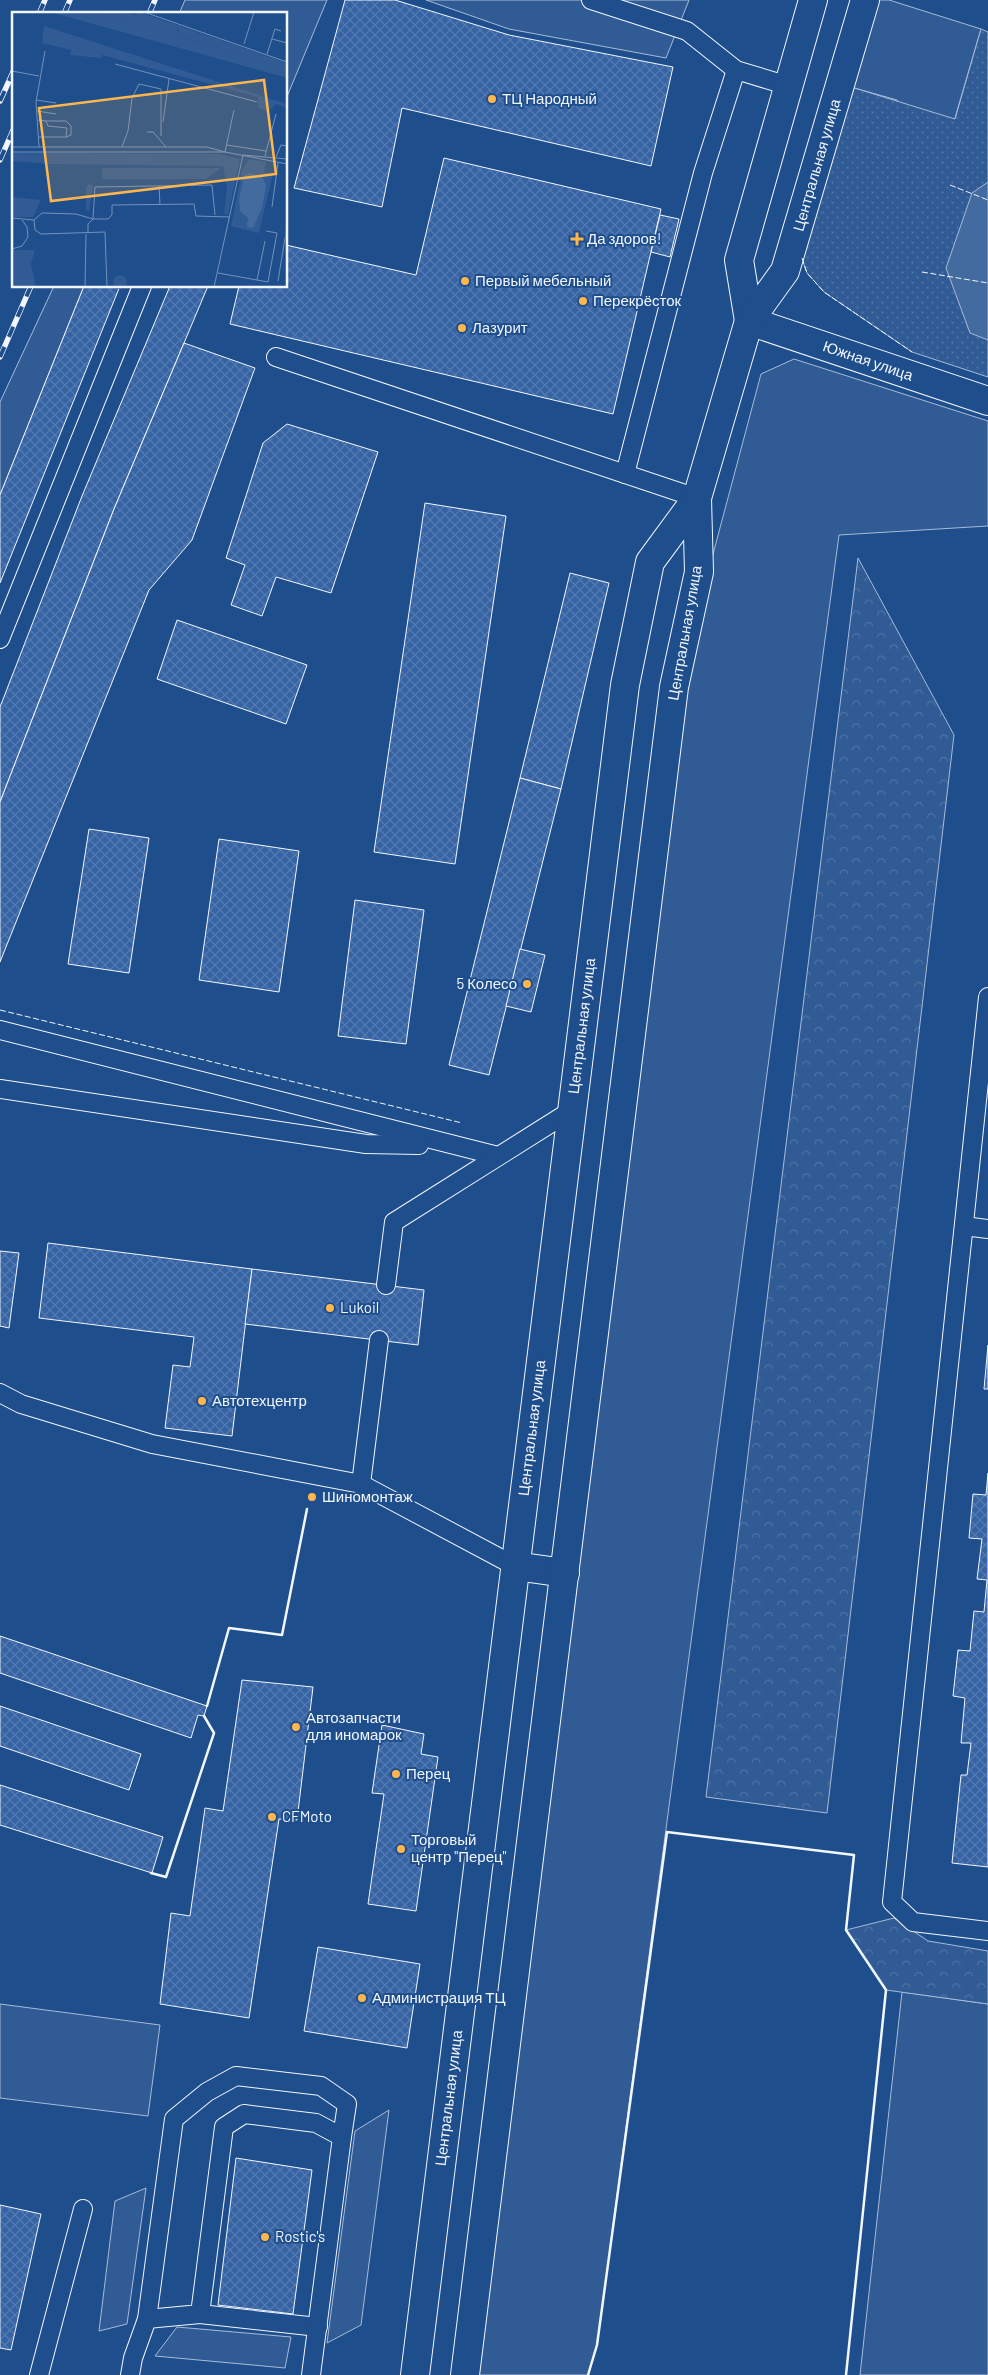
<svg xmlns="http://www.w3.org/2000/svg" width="988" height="2375" font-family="Barlow,sans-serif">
	<defs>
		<pattern id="forest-crowns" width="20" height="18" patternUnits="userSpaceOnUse" patternTransform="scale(1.25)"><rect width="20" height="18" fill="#305b95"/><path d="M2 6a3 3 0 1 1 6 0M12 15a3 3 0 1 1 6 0" fill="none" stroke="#4e73a5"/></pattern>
		<pattern id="park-dots" width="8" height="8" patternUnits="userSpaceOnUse" patternTransform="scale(1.25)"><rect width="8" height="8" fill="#305b95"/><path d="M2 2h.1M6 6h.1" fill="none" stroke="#4e73a5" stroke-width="1.8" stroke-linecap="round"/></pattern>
		<pattern id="building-cross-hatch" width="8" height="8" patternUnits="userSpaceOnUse" patternTransform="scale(1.25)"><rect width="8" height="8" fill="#3563a3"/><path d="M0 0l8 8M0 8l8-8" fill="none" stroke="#537ab1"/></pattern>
	</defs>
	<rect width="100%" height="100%" fill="#1f4e8c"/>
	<g fill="#305b95" stroke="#a8bbd7">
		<polygon points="185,0 327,0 286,99 286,14 179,14"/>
		<polygon points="426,0 689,0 666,58 509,29"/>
		<polygon points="878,0 889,0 981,29 955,118 950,185 897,100 851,87"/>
		<polygon points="54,286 84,286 0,495 0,402"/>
		<polygon points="794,359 988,421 988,526 839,535 597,2345 588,2375 475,2375 684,688 708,573 761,374"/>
		<polygon points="902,1992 988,2004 988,2375 860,2375"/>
		<polygon points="0,2004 160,2025 148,2116 0,2098"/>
		<polygon points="389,2110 361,2325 327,2343 355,2131"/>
		<polygon points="146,2188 127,2324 99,2331 115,2201"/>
		<polygon points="177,2327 291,2337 285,2368 155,2356"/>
	</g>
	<g fill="url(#forest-crowns)" stroke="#a8bbd7">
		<polygon points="858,558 954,735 827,1813 706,1797"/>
		<polygon points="894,1918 928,1941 988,1951 988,2004 886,1990 846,1930"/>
	</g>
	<polygon fill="url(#park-dots)" stroke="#a8bbd7" points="981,29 988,32 988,377 912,352 824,292 807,273 802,259 851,87 955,119"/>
	<polygon fill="#446ba0" stroke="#a8bbd7" points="988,182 988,340 970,333 946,268 972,193"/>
	<g fill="url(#building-cross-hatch)" stroke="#f2f6ff">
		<polygon points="345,0 395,0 509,35 673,67 651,166 402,108 382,207 294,188"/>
		<polygon points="444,158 661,209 613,414 230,324 239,286 286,286 286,245 416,275"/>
		<polygon points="660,215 679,219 670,257 651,252"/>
		<polygon points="84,286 120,286 0,583 0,495"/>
		<polygon points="170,286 208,286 114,509 0,802 0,707 82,496"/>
		<polygon points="184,343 255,368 192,540 149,590 0,962 0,802 114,509"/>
		<polygon points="287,424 378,452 331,593 276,577 262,616 231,605 245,565 226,558 263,443"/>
		<polygon points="425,503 506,516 455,864 374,852"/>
		<polygon points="570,573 609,583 561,789 520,778"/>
		<polygon points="177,620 307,665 286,724 157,679"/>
		<polygon points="520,778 561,789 489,1075 449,1065"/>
		<polygon points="89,829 149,838 129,973 68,964"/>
		<polygon points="219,839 299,851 279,992 199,980"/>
		<polygon points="355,900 424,910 406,1044 338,1036"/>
		<polygon points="520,949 545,955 531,1012 506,1006"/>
		<polygon points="48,1243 252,1269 232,1436 165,1428 173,1365 190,1367 194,1337 39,1318"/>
		<polygon points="0,1251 19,1253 9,1328 0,1326"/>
		<polygon points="252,1269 424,1290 418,1345 245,1324"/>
		<polygon points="988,1345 988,1389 984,1389"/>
		<polygon points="988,1473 988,1867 952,1863 961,1775 967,1775 971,1743 961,1743 965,1698 953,1696 958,1650 970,1651 974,1611 984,1612 987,1580 977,1579 982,1539 969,1538 973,1494 986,1495"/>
		<polygon points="0,1636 207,1706 204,1716 198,1715 191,1738 0,1673"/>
		<polygon points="242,1680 313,1687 297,1820 279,1819 249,2018 160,2004 171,1913 190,1916 205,1808 223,1811"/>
		<polygon points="0,1706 141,1754 129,1790 0,1746"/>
		<polygon points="382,1725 424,1734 421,1754 438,1757 416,1911 368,1904 384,1794 372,1793"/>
		<polygon points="0,1785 163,1837 152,1873 0,1825"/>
		<polygon points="318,1947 420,1964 407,2048 304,2031"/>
		<polygon points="236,2158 312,2170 293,2314 218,2305"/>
		<polygon points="0,2205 41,2214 11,2350 0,2348"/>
	</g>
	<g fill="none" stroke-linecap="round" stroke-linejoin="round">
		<defs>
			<g id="lane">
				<polyline points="591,0 687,31 736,70 789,86"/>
				<polyline points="276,357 697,498"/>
				<polyline points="625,474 703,173 736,70"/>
				<polyline points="0,639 142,286"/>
				<polyline points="988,997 892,1902 913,1922 988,1931"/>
				<polyline points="0,1030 498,1156"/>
				<polyline points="0,1089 366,1144 419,1145"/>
				<polyline points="964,1226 988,1229"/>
				<polyline points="386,1285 394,1222 572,1110"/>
				<polyline points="0,1393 21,1404 152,1444 361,1484 515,1566"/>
				<polyline points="361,1484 379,1340"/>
				<polyline points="200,2314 318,2327"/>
				<polyline points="147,2319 174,2119 207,2092 236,2076 321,2086 347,2104 342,2137"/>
				<polyline points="39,2375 83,2209"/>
				<polyline points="130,2375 133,2358 147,2319 200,2314 224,2127 244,2114 316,2123 342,2137 311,2375"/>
			</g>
			<g id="secondary">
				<polyline points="749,321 739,260 813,0"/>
				<polyline points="749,321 988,401"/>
				<polyline points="515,1566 565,1573"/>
				<polyline points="415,2375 625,685 650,562 697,498"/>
				<polyline points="465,2375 674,687 699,572 697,498 749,321 785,271 865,0"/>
			</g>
		</defs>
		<use href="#lane" stroke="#f2f6ff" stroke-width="20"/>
		<use href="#secondary" stroke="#f2f6ff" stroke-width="30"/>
		<use href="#lane" stroke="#1f4e8c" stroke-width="18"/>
		<use href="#secondary" stroke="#1f4e8c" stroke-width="28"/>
		<defs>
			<g id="rail">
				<polyline points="39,14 45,0"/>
				<polyline points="64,14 70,0"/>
				<polyline points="149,14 155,0"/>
				<polyline points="0,101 14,70"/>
				<polyline points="0,160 14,128"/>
				<polyline points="0,357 31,286"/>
			</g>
		</defs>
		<use href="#rail" stroke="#f2f6ff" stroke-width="5.5"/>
		<use href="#rail" stroke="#1f4e8c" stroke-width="4" stroke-dasharray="11" stroke-linecap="butt"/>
		<g stroke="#f2f6ff" stroke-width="1" stroke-dasharray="6 2.5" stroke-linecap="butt">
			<polyline points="950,185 988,200"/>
			<polyline points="802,258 807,273 824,292 912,352"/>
			<polyline points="922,272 988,283"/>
			<polyline points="0,1010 462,1123"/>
		</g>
		<g stroke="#f2f6ff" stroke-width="2.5">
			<polyline points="207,1706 229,1628 282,1635 307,1509"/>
			<polyline points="151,1873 166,1877 214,1733 204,1716"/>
			<polyline points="588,2375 597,2345 667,1832 854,1855 846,1930 886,1990 846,2375"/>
		</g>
	</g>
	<g fill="#ffb74d" stroke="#1f4e8c" stroke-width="2">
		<circle cx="492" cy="99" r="5"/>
		<path d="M574.5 231.5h5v5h5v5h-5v5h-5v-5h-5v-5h5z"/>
		<circle cx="465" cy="281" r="5"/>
		<circle cx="583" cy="301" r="5"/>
		<circle cx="462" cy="328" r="5"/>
		<circle cx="527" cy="984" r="5"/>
		<circle cx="330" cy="1308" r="5"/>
		<circle cx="202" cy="1401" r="5"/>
		<circle cx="312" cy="1497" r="5"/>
		<circle cx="296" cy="1727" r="5"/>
		<circle cx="396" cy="1774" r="5"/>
		<circle cx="272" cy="1817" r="5"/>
		<circle cx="401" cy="1849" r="5"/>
		<circle cx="362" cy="1998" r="5"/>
		<circle cx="265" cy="2237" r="5"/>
	</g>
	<g text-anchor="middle" stroke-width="4" stroke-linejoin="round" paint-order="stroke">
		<g font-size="15" fill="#f2f6ff" stroke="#1f4e8c" text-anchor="start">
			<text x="502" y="104">ТЦ Народный</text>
			<text x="587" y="244">Да здоров!</text>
			<text x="475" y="286">Первый мебельный</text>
			<text x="593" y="306">Перекрёсток</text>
			<text x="472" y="333">Лазурит</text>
			<text x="517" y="989" text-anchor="end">5 Колесо</text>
			<text x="340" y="1313">Lukoil</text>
			<text x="212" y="1406">Автотехцентр</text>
			<text x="322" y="1502">Шиномонтаж</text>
			<text x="306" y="1723">Автозапчасти<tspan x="306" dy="17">для иномарок</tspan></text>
			<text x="406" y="1779">Перец</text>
			<text x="282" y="1822">CFMoto</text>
			<text x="411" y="1845">Торговый<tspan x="411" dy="17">центр "Перец"</tspan></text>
			<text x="372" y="2003">Администрация ТЦ</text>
			<text x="275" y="2242">Rostic's</text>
		</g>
		<g font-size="15" fill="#f2f6ff" stroke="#1f4e8c">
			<text transform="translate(817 165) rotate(-74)" y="5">Центральная улица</text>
			<text transform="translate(868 361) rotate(19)" y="5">Южная улица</text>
			<text transform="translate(685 633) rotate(-80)" y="5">Центральная улица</text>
			<text transform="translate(582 1026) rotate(-83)" y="5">Центральная улица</text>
			<text transform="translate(532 1428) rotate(-83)" y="5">Центральная улица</text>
			<text transform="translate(449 2098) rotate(-83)" y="5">Центральная улица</text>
		</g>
	</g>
	<g transform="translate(12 12)">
		<rect width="275" height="275" fill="#1f4e8c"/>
		<path d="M 38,0 L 90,0 L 121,10 L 125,2 L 115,0 L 127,0 L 275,51 L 275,66 ZM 165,16 L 233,44 L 167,24 ZM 32,14 L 275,92 L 275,96 L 264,92 L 257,99 L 246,96 L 246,85 L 90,43 L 89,46 L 58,43 L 59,38 L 30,31 ZM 0,141 L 206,142 L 228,147 L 216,203 L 212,202 L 215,175 L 211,154 L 37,152 L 0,149 ZM101 270a7 7 0 1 1 14 0a7 7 0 1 1-14 0Z" fill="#305b95" fill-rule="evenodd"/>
		<path d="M 90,0 L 115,0 L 132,6 L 132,10 L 121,10 ZM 166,14 L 233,37 L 233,44 L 167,24 ZM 90,156 L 209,156 L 194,167 L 90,167 ZM 79,171 L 81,175 L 77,199 L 74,198 L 74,175 ZM 0,238 L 23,238 L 19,252 L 24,275 L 0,275 Z" fill="#305b95"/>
		<path d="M 237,147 L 254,150 L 252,160 L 261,161 L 247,221 L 219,214 L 230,158 ZM 0,185 L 29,188 L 21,205 L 0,205 Z" fill="#305b95"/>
		<path d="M 238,161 L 251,166 L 254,174 L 250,196 L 241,216 L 235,215 L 236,206 L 228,199 L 227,187 L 232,164 Z" fill="#446ba0"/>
		<path fill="none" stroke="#7391ba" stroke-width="1" d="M 132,0 L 275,50M 260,27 L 275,31M 232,32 L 242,0M 255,42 L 263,17 L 269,19M 103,52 L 245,90M 0,59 L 27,64M 24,88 L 44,91M 25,99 L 44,102M 26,108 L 34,109 L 36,114 L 55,116 L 54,125 L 27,125M 34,109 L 54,109 L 59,114 L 59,123 L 54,125M 151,110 L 157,67M 135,120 L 141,120 L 154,135M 215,133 L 254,139M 0,135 L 195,135 L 213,140M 27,135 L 24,90 L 33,39M 110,135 L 116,119 L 120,86 L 127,72 L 149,77 L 149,124M 0,140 L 213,140 L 275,152M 213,140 L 222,98M 231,143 L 275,147M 253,144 L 264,102M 264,145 L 269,133 L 275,134M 147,174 L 148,193M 260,195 L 266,151M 0,206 L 22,208 L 30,201 L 64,202 L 81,207 L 96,207 L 100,203 L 100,193 L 182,192 L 184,204 L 218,205M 22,208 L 23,218 L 29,222 L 93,220 L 95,275M 76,220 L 76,212 L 81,207 L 83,175 L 200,173 L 203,203M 274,226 L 275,204M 0,237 L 10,234 L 16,225 L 15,215 L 10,208M 206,261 L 256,270 L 265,221 L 254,219M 245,268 L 253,229M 266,269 L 273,226M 73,275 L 74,222M 202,275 L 231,143"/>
		<path fill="#ffb74d" fill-opacity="0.15" stroke="#ffb74d" stroke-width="2.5" d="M 252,68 L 264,162 L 39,189 L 27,96 Z"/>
		<rect width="275" height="275" fill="none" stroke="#f2f6ff" stroke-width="2.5"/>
	</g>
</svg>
